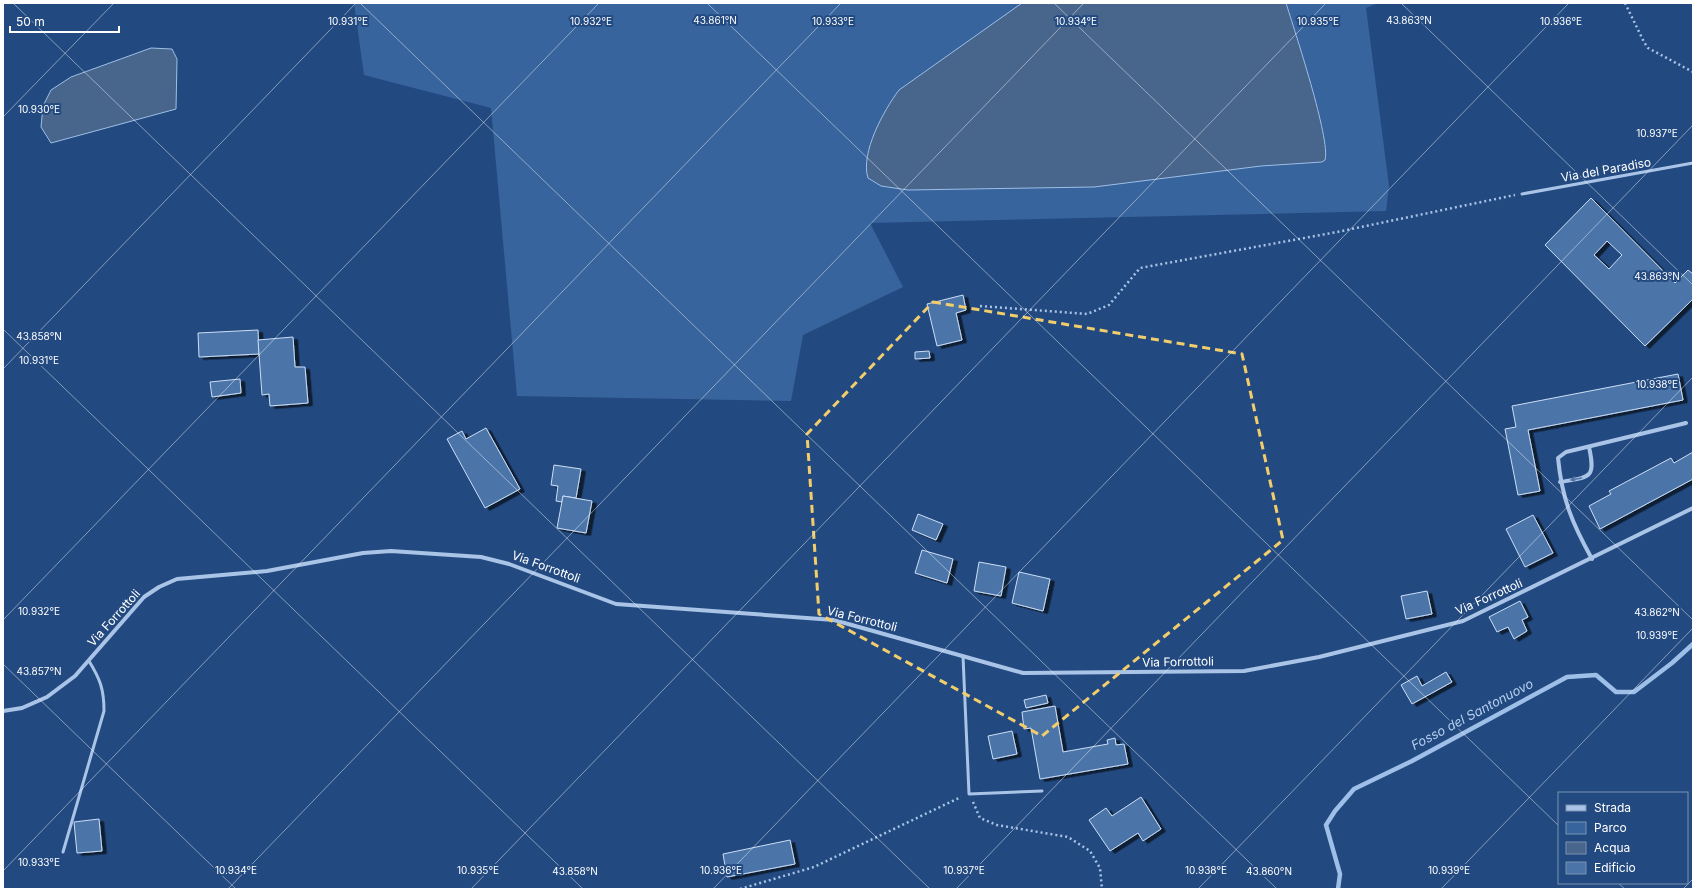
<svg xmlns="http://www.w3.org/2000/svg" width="1696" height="892" font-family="Inter,sans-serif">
	<defs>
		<filter id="shadow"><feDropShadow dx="4.5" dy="2.5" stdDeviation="0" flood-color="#0009"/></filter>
	</defs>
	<rect width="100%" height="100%" fill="#234a80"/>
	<polygon fill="#37649d" points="354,3 1378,3 1366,8 1389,186 1386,211 870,223 903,287 803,335 791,401 517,396 491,108 364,75"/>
	<g fill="#48658c" stroke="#9dbfe8">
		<path d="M 1022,3 L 1286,3 C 1294,29 1331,140 1325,160 L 1322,162 L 1261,166 L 1094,187 L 908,190 L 881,186 L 868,178 C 860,153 884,110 899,90 Z"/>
		<polygon points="151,48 172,49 177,59 176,109 51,143 41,127 43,106 51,90 71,77"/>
	</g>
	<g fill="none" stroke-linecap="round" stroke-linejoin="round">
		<polyline stroke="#9dbfe8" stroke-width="4.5" points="1338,889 1340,874 1326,825 1335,811 1354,789 1412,761 1567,677 1596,675 1616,692 1634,692 1672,663 1693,644"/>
	</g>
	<g fill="#4b74a9" stroke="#ccdef5" fill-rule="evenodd" filter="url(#shadow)">
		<path d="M 1591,198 L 1675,283 L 1688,270 L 1693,274 L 1693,299 L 1645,346 L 1545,245 ZM 1607,241 L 1622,255 L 1609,269 L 1594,255 Z"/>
		<polygon points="963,295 966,310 956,313 962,340 937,346 927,304"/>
		<polygon points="258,330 259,354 199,357 198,333"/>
		<polygon points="293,337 295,367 305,367 308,403 270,406 269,394 262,395 258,340"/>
		<polygon points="929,351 930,358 915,359 915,352"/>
		<polygon points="1678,374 1683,400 1528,430 1540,491 1518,495 1505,429 1516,427 1512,406"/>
		<polygon points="240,379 241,393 212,397 210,382"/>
		<polygon points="486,428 520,489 485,508 447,439 462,431 466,439"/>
		<polygon points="1693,452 1693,479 1600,529 1589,506 1611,494 1609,491 1671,458 1674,463"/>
		<polygon points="554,465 581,469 576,498 563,496 562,502 556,501 558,486 551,485"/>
		<polygon points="563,496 592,501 586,533 557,528"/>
		<polygon points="918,514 943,524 936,540 912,530"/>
		<polygon points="1533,515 1553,553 1525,567 1506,529"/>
		<polygon points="922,550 953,559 947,583 915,573"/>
		<polygon points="979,562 1006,567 1001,596 974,591"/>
		<polygon points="1019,572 1050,579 1043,611 1012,603"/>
		<polygon points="1427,591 1432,614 1406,619 1401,596"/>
		<polygon points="1520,601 1528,617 1522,620 1527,631 1514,639 1508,627 1497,632 1489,617"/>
		<polygon points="1446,672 1452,682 1412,704 1401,685 1417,676 1422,686"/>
		<polygon points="1046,695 1048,703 1026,708 1024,700"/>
		<polygon points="1055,706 1063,752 1108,744 1107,740 1115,738 1116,745 1124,744 1128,764 1040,779 1031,728 1024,729 1022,712"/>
		<polygon points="1012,731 1017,754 993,759 988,736"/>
		<polygon points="1141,797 1161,829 1143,841 1138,833 1110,851 1089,820 1106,808 1112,816"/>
		<polygon points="99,819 102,851 77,853 74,822"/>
		<polygon points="790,840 795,864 727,877 723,854"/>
	</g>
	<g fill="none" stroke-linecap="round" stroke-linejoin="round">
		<g stroke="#a9c4e7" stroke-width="2.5" stroke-dasharray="2 3" stroke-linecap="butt">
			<polyline points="1625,3 1644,42 1648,48 1693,72"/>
			<polyline points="980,306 1087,314 1109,305 1140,268 1337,232 1515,195"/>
			<polyline points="973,802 980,818 997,825 1068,837 1090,851 1100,868 1102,889"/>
			<polyline points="740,889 814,867 961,797"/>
		</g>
		<g stroke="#a9c4e7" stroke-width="3">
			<polyline points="1522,194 1693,163"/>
			<polyline points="963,656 969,794 1042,791"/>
			<path d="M 63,852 L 104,711 C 104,689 100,679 89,661"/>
		</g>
		<g stroke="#a9c4e7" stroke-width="4">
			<path d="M 1560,482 C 1590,477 1596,479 1589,447"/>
			<path d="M 1592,559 C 1572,523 1562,499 1558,458 L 1566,452 L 1686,423"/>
			<polyline points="3,711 22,708 47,697 75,676 144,597 159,587 177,579 267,571 363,553 391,551 481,557 509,564 616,604 834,620 1023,673 1244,671 1319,657 1463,621 1693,508"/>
		</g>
	</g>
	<defs><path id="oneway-solid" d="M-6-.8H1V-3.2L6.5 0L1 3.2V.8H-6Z"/></defs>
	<use fill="#5275a4" href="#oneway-solid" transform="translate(1576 479) rotate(170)"/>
	<path fill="none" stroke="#f2cd6c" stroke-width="3" stroke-dasharray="8 5" stroke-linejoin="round" d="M 933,302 L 1242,354 L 1283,540 L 1042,736 L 819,614 L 807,434 Z"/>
	<path fill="none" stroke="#fff" stroke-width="1" stroke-opacity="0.45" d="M 13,3 L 930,889M 360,3 L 1277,889M 707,3 L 1559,826M 1054,3 L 1693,620M 1401,3 L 1693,285M 3,117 L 114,3M 3,329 L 583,889M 3,369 L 356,3M 3,620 L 599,3M 3,664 L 236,889M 3,871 L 841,3M 1618,883 L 1625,889M 228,889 L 1084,3M 471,889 L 1326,3M 713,889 L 1569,3M 956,889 L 1693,125M 1198,889 L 1693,377M 1441,889 L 1693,628M 1683,889 L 1693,879"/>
	<g text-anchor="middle" stroke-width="4" stroke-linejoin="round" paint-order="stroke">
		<g font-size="12" fill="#fff" stroke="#234a80">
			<text transform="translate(1606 170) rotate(-10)" y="4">Via del Paradiso</text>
			<text transform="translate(546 567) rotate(20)" y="4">Via Forrottoli</text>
			<text transform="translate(1489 597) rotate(-24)" y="4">Via Forrottoli</text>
			<text transform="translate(114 618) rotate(-48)" y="4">Via Forrottoli</text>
			<text transform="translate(862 619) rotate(14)" y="4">Via Forrottoli</text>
			<text transform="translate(1178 662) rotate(-1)" y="4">Via Forrottoli</text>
		</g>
		<g font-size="13" font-style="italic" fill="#b4ceee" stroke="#234a80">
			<text transform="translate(1472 714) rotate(-28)" y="5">Fosso del Santonuovo</text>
		</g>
	</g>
	<g font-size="10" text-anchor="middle" fill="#fff" stroke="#234a80" stroke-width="4" stroke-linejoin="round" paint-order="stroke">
		<text x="715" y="24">43.861°N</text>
		<text x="1409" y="24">43.863°N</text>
		<text x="348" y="25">10.931°E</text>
		<text x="591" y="25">10.932°E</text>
		<text x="833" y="25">10.933°E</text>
		<text x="1076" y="25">10.934°E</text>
		<text x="1318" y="25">10.935°E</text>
		<text x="1561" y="25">10.936°E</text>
		<text x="39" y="113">10.930°E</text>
		<text x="1657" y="137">10.937°E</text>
		<text x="1657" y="280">43.863°N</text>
		<text x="39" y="340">43.858°N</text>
		<text x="39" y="364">10.931°E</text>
		<text x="1657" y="388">10.938°E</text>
		<text x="39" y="615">10.932°E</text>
		<text x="1657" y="616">43.862°N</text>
		<text x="1657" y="639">10.939°E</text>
		<text x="39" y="675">43.857°N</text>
		<text x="39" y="866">10.933°E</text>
		<text x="236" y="874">10.934°E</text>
		<text x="478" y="874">10.935°E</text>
		<text x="721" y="874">10.936°E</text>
		<text x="964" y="874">10.937°E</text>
		<text x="1206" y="874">10.938°E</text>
		<text x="1449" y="874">10.939°E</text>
		<text x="575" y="875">43.858°N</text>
		<text x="1269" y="875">43.860°N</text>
	</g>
	<rect width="1696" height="892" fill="none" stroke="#ffffff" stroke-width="8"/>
	<rect x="1558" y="792" width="130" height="92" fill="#234a80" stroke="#7b92b3"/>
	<rect x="1566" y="805" width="20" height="6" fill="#a9c4e7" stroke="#7b92b3"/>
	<text x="1594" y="812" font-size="12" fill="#ffffff">Strada</text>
	<rect x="1566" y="822" width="20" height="12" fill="#37649d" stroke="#7b92b3"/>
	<text x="1594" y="832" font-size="12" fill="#ffffff">Parco</text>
	<rect x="1566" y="842" width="20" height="12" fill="#48658c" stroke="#7b92b3"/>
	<text x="1594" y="852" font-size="12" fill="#ffffff">Acqua</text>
	<rect x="1566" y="862" width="20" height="12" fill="#4b74a9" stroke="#7b92b3"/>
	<text x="1594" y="872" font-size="12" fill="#ffffff">Edificio</text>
	<path d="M10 26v6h109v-6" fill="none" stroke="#ffffff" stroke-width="2"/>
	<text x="16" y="26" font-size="12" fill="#ffffff" stroke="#234a80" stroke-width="3" paint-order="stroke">50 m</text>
</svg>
